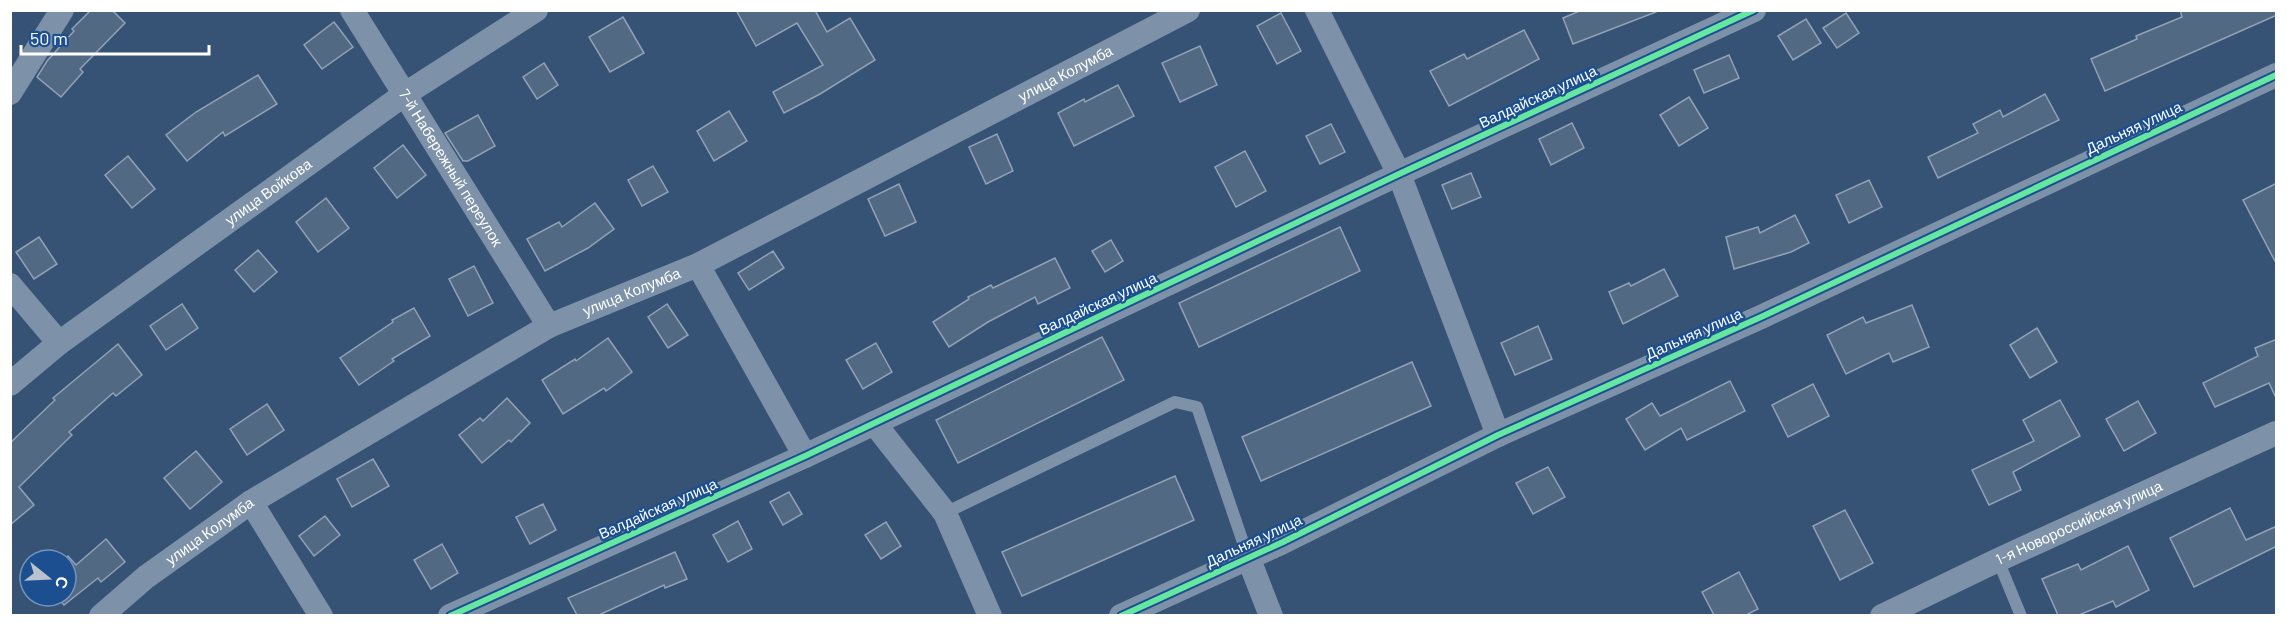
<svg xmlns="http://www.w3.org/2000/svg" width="2287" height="626" font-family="Barlow,sans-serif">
	<rect width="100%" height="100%" fill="#365274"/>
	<g fill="#526984" stroke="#92a2b6" stroke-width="1.5">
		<polygon points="91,10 112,10 125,23 80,69 83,72 61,97 37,77 47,61 74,31 72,29"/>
		<polygon points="736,10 819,10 816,12 827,32 850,18 875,60 820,94 784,113 773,92 823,65 797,23 756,46"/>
		<polygon points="1582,10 1656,10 1656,12 1573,44 1563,18"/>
		<polygon points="2180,10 2277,10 2277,15 2105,91 2091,59 2137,39 2136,36 2182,17"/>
		<polygon points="1281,13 1301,51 1277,64 1257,26"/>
		<polygon points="1846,13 1859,33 1837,48 1823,28"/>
		<polygon points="623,17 644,53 610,72 589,37"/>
		<polygon points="1806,19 1821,43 1793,60 1778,36"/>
		<polygon points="334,22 353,47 322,69 304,45"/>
		<polygon points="1524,30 1539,59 1449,106 1430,71 1464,54 1467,59"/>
		<polygon points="1200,46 1217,85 1180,102 1162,63"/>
		<polygon points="1729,55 1739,78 1704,93 1694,70"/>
		<polygon points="544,63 558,85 537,99 523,77"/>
		<polygon points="258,75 277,104 225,136 223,132 187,161 166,135 196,112"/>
		<polygon points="1118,85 1134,116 1074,146 1058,113 1084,99 1085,102"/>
		<polygon points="2045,94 2059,120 1938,178 1928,157 1978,133 1973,124 2000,110 2003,117"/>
		<polygon points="1689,97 1708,128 1679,146 1660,115"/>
		<polygon points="729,111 747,141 714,161 697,131"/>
		<polygon points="478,115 495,146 468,161 463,161 445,133"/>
		<polygon points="1572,123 1584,148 1551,165 1539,139"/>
		<polygon points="1331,124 1345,152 1320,164 1306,136"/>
		<polygon points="997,134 1013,171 986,184 969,147"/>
		<polygon points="403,145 426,175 397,198 374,168"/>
		<polygon points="1245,151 1266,191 1236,207 1215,167"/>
		<polygon points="128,156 155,189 132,208 105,175"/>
		<polygon points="653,166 668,192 642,206 628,180"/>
		<polygon points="1471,173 1481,197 1452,209 1442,185"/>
		<polygon points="1869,180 1882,207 1849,223 1836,195"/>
		<polygon points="2277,183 2277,265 2243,200"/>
		<polygon points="899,184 916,222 885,236 868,199"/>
		<polygon points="326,198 349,228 318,252 296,222"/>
		<polygon points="595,203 614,229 588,248 545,271 527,239 559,222 562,227"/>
		<polygon points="1795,215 1809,243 1791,252 1734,269 1726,237 1758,227 1760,233"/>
		<polygon points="1340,227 1360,271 1199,347 1179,303"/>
		<polygon points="39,237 57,264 34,279 16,252"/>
		<polygon points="1111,240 1123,261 1105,272 1092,251"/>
		<polygon points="258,250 277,272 254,292 235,270"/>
		<polygon points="773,251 784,268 749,290 738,273"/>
		<polygon points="1055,258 1070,288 1038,304 1035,297 988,322 949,347 933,322 969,299 968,297 991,285 993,288"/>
		<polygon points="474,266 493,303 468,316 449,279"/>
		<polygon points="1664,269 1678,296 1623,324 1609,292 1629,283 1631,286"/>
		<polygon points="182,304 198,328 166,350 150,326"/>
		<polygon points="667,304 688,335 668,348 648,317"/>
		<polygon points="1912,305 1929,347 1893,362 1889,353 1846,374 1827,335 1863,317 1866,323"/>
		<polygon points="414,308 430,336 392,359 394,361 359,385 340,358 393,322 392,320"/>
		<polygon points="1538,326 1552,359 1515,375 1501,343"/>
		<polygon points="2037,328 2057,362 2030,378 2010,345"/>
		<polygon points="1102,337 1124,380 958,463 936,420"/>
		<polygon points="608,338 632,372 606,391 604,388 563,414 542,380 575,359 576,361"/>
		<polygon points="2277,339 2277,400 2269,383 2215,407 2203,383 2258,356 2255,348"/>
		<polygon points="876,343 892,372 863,389 846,360"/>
		<polygon points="118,344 142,375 116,396 113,393 69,432 72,435 19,487 34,505 10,525 10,443 55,400 53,398"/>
		<polygon points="1412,362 1431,406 1261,481 1242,437"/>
		<polygon points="1730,381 1745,411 1687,440 1681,428 1645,450 1626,419 1652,403 1660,416"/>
		<polygon points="1813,384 1829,416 1788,437 1772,405"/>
		<polygon points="507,398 530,423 511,442 509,440 482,463 459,435 480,418 483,421"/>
		<polygon points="2060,400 2080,436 2013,472 2021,490 1989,505 1972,470 2034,441 2023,420"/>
		<polygon points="2138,401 2156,433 2124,451 2106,419"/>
		<polygon points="267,404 284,430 247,455 230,429"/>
		<polygon points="196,451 222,482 190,509 164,478"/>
		<polygon points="373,459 389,486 352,507 337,479"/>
		<polygon points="1548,467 1565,497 1533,514 1516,483"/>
		<polygon points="1175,476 1194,520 1022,596 1002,552"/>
		<polygon points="789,492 802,514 783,525 770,502"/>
		<polygon points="543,504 556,530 530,544 516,517"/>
		<polygon points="2230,508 2246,540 2277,526 2277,546 2194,587 2170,538"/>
		<polygon points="1845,510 1873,563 1840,580 1813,526"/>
		<polygon points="325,516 340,535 314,556 299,536"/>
		<polygon points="738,521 752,549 728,562 713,535"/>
		<polygon points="886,522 901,546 881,559 865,535"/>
		<polygon points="106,539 125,562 101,582 98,578 64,605 56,596 66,596 66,560 63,560 68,556 76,565"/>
		<polygon points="442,544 458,573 431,589 414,560"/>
		<polygon points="2128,546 2149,590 2116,607 2113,601 2079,615 2058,615 2042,579 2078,564 2081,570"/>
		<polygon points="675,552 687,579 665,588 664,585 599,615 577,615 568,598"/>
		<polygon points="1739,572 1758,609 1746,615 1714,615 1702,592"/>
	</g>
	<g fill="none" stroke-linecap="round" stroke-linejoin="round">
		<g stroke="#7d92a8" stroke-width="12">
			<polyline points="945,513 1175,402 1197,407 1248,557"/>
			<polyline points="1998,560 2021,616"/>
		</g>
		<g stroke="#7d92a8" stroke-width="24">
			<path id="s1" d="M 352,10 L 549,326"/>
			<polyline points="1317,10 1399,174 1498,435"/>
			<polyline points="10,93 62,10"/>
			<polyline points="698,265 805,456"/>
			<polyline points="10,285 59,343"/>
			<path id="s2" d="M 10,384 L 59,343 L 405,94 L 536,10"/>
			<polyline points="874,423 945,513 990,616"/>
			<polyline points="251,502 321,616"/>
			<polyline points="1248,557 1271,616"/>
			<path id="s3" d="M 101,616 L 146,577 L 251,502 L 549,326 L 698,265 L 1188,10"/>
			<polyline points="450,616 805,456 1399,174 1754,10"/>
			<polyline points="1121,616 1283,542 1498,435 1761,317 2276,75"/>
			<path id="s4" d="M 1882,616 L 1998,560 L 2276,433"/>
		</g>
		<defs>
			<g id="cycleway">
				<polyline points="450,616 805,456 1399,174 1754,10"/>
				<polyline points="1121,616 1283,542 1498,435 1761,317 2276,75"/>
			</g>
		</defs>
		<use href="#cycleway" stroke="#1b4f8f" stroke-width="10"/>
		<use href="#cycleway" stroke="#66e7a1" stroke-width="6"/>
	</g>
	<g text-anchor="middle" stroke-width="4.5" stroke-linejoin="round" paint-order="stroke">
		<g font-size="15" fill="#fff" stroke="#1b4f8f">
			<text dy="5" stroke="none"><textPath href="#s3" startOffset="1110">улица Колумба</textPath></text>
			<text transform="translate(1538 97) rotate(-25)" y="5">Валдайская улица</text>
			<text transform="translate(2134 128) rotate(-25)" y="5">Дальняя улица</text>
			<text dy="5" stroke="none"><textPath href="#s1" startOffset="186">7-й Набережный переулок</textPath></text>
			<text dy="5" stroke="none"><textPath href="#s2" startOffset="322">улица Войкова</textPath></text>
			<text dy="5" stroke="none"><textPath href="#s3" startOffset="624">улица Колумба</textPath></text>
			<text transform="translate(1098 304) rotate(-25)" y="5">Валдайская улица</text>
			<text transform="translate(1694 334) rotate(-24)" y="5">Дальняя улица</text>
			<text transform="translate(658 509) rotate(-24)" y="5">Валдайская улица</text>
			<text dy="5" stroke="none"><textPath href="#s4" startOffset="218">1-я Новороссийская улица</textPath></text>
			<text dy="5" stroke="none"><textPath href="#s3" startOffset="138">улица Колумба</textPath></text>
			<text transform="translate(1254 541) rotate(-25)" y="5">Дальняя улица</text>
		</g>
	</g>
	<rect width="2287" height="626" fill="none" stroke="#ffffff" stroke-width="24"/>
	<g transform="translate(48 578) rotate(108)"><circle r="28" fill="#1b4f8f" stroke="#7695bc" stroke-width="1.5"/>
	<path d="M0-4.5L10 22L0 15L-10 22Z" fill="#b9c2ce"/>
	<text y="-9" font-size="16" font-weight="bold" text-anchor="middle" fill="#ffffff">С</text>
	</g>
	<path d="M21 45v9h188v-9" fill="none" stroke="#ffffff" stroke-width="3"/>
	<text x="30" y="45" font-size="18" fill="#ffffff" stroke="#1b4f8f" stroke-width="4.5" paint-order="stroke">50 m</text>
</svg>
